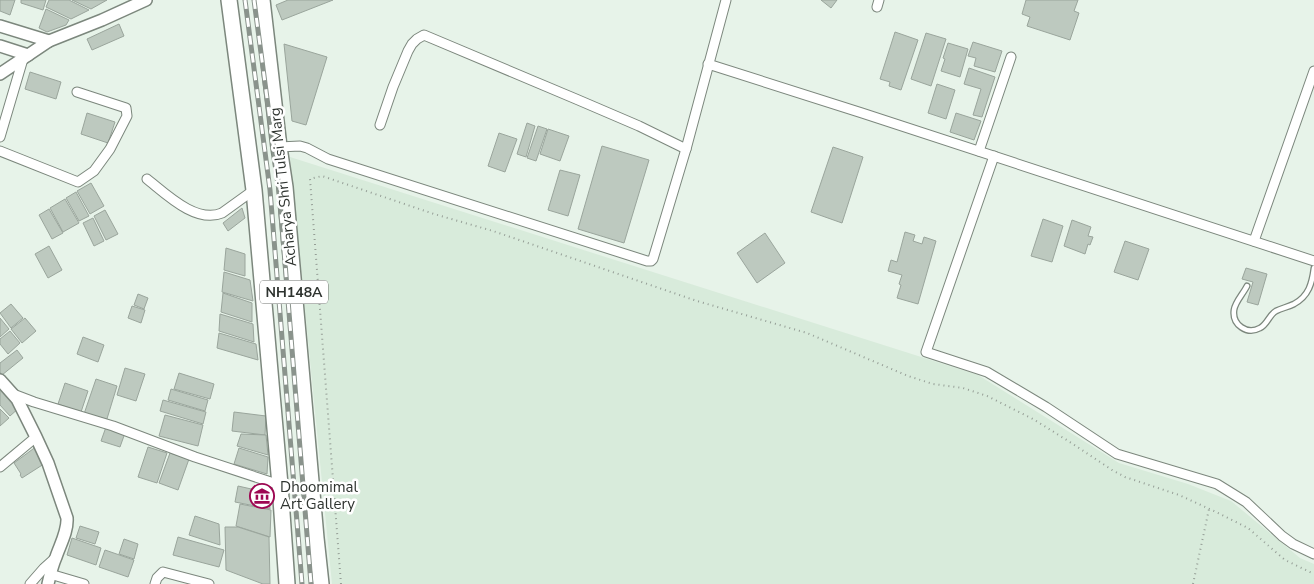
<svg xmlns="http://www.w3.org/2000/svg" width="1314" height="584" font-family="'Nunito Sans',sans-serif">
	<rect width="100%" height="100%" fill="#e7f3e9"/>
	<polygon fill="#d8ebdb" points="290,157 978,375 1119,463 1188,484 1231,501 1300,558 1314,564 1314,584 332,584"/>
	<g fill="#bdc9bf" stroke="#9aa59c">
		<polygon points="0,0 15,0 10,15 0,11"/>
		<polygon points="21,0 46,0 43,10 21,3"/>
		<polygon points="49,0 69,0 89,10 71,19 46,7"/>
		<polygon points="72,0 107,0 91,9"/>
		<polygon points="288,0 333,0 282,20 276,5"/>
		<polygon points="821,0 837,0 831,8"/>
		<polygon points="1026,0 1078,0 1074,11 1079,13 1070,40 1027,26 1030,17 1022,14"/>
		<polygon points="46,9 69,20 66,25 47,32 39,28"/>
		<polygon points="119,24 124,36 92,50 87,39"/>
		<polygon points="895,32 918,40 901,90 889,86 890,82 880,79"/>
		<polygon points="926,33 946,39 931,86 911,79"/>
		<polygon points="973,42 1002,51 995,72 974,66 976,58 968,56"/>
		<polygon points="948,43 968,49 960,77 941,71 945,59 943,58"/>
		<polygon points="284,44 327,57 306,125 292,121"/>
		<polygon points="969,68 995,77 982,117 973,115 981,89 964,84"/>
		<polygon points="30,72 61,82 56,99 25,89"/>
		<polygon points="937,84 955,90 946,119 928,113"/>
		<polygon points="87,113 115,122 108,143 81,134"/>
		<polygon points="956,113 981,121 974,140 950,132"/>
		<polygon points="527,123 535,126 526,157 517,154"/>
		<polygon points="538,126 547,129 536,161 527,158"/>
		<polygon points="548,129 569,136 560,161 540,154"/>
		<polygon points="499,133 517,139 505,172 488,166"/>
		<polygon points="602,146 649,160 624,243 578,229"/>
		<polygon points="833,147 863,157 842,223 811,212"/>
		<polygon points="560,170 580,175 568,216 548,210"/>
		<polygon points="91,183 104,206 90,214 77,191"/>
		<polygon points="76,192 89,216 79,221 66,198"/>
		<polygon points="65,199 79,223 63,232 50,208"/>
		<polygon points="242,208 245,218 228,231 223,223"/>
		<polygon points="49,209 63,233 52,239 39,215"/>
		<polygon points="105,210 118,234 106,240 94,216"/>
		<polygon points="93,218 104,241 94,246 83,223"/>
		<polygon points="1043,219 1063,226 1052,262 1031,256"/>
		<polygon points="1072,220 1091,227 1088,236 1093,237 1090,245 1088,244 1085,254 1064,246"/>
		<polygon points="905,232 915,235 913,241 922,244 924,237 936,241 918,304 897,298 901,285 899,284 902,275 888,271 891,260 897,262"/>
		<polygon points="765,233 785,263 757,283 737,253"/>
		<polygon points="1125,241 1149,249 1138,280 1114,272"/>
		<polygon points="49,246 62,270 48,278 35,254"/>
		<polygon points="226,248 245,254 245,276 224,270"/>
		<polygon points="1246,268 1267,274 1258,305 1247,302 1253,282 1242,279"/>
		<polygon points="224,272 250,280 253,301 222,292"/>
		<polygon points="223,293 252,303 252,322 221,312"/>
		<polygon points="138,294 148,298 144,309 134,305"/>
		<polygon points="11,304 23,318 11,328 0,313"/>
		<polygon points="132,306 145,310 141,323 128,318"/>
		<polygon points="220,314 253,324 254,342 219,331"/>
		<polygon points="0,318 9,329 0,337"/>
		<polygon points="25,318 36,331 22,343 11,329"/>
		<polygon points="10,331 20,343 8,354 0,344 0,339"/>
		<polygon points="219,333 256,344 258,360 217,348"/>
		<polygon points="83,337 104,345 98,362 77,354"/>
		<polygon points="17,350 23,358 2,375 0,372 0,363"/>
		<polygon points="125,368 145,374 136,401 117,395"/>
		<polygon points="179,373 214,384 210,399 174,389"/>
		<polygon points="96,379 117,386 106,422 84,414"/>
		<polygon points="65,383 88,391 81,412 58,404"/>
		<polygon points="0,386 20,407 10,416 0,405"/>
		<polygon points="171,389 208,400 205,411 168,400"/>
		<polygon points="163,400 206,412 203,424 160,411"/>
		<polygon points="0,409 9,418 0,426"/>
		<polygon points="234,412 266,416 265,435 232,431"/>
		<polygon points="165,415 203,425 198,446 159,436"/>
		<polygon points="106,427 125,433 120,447 101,441"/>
		<polygon points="241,434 266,435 268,455 237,446"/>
		<polygon points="37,446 47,462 22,478 20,475 21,474 14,463"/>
		<polygon points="148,447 167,453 157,483 138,477"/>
		<polygon points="239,448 268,457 267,474 234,464"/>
		<polygon points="170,453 189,459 178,490 159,483"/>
		<polygon points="238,486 269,493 270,509 235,502"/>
		<polygon points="240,504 271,510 270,537 236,526"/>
		<polygon points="195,516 219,524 220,545 189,535"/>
		<polygon points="80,526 99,532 95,544 76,538"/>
		<polygon points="225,527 238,527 269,537 270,584 263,584 226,570"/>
		<polygon points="178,537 224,550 219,567 173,555"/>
		<polygon points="72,538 101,548 96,565 67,555"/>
		<polygon points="124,539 138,544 134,559 119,554"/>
		<polygon points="105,550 134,560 128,577 99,567"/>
	</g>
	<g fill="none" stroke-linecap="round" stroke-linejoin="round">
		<defs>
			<path id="service" d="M 1247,286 C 1243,294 1235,302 1234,310 C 1232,325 1247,335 1260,328 C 1267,325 1269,315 1276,311 C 1282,308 1288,307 1294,304 C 1309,296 1312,283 1314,268"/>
			<g id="minor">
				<polyline points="877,7 879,0"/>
				<polyline points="708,64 862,113 1314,261"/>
				<polyline points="380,125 393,87 408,51 412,44 417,39 424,35 576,99 639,126 686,149"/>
				<polyline points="0,137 23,59"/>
				<polyline points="279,147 300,146 307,148 328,159 647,261 651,261 653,259 686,149 726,0"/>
				<polyline points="0,151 78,182 94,171 110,149 127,116 126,108 77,92"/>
				<polyline points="979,151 1011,57"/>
				<polyline points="994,156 926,352 987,372 1046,407 1117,454 1217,484 1246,502 1282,536 1293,544 1314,554"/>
				<path d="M 147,179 C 166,194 196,224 222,213 L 254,190"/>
				<polyline points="1254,241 1314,71"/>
				<polyline points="13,394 34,402 113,426 195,457 280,485"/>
				<polyline points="0,467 36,437"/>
				<polyline points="50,574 84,584"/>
				<polyline points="30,584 44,568 54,559"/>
				<polyline points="155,584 157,578 163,572 209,584"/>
			</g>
			<g id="tertiary">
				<polyline points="0,26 49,41"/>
				<polyline points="0,46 28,55"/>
				<polyline points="0,74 49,41 102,20 146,0"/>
				<path d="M 0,380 L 17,399 L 36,437 L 48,463 L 67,518 C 68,531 60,545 56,557 C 52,566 50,575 48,584"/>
			</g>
			<g id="trunk">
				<polyline points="229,0 254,190 280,485 287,584"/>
				<polyline points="262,0 279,147 285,187 316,538 321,584"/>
			</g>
		</defs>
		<use href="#service" stroke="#7c877d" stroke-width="7"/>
		<use href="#minor" stroke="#7c877d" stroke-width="11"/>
		<use href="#tertiary" stroke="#7c877d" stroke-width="14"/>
		<use href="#trunk" stroke="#7c877d" stroke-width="18"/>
		<g stroke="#959e96" stroke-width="2" stroke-dasharray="1 4" stroke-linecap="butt">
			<polyline points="341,584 310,179 322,176 434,214 493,231 697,301 807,333 908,376 933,384 963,388 987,396 1033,419 1073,444 1112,470 1125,477 1179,495 1216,512 1248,528 1285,560 1314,574"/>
			<polyline points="1193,584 1209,509"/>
		</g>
		<use href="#service" stroke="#fff" stroke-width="4.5"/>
		<use href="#minor" stroke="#fff" stroke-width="9"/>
		<use href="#tertiary" stroke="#fff" stroke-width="11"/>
		<use href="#trunk" stroke="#fff" stroke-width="15"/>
		<defs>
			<g id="rail">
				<polyline points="245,0 270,190 302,584"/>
				<polyline points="254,0 279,189 311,584"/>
			</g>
		</defs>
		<use href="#rail" stroke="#8a938c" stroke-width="5"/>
		<use href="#rail" stroke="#fff" stroke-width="3" stroke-dasharray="9" stroke-linecap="butt"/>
	</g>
	<defs>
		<symbol id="museum-ring" viewBox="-11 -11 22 22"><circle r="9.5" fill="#fff" stroke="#9d0752" stroke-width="1.5"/><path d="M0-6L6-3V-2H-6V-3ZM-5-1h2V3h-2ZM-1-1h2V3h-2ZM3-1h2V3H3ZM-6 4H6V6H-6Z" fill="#9d0752"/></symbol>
	</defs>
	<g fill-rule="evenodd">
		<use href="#museum-ring" x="248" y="482" width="28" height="28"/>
	</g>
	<g text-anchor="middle" stroke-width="5" stroke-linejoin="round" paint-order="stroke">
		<rect fill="#fff" stroke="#6d706d" stroke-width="1" x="260" y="280.5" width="68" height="23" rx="4"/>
		<g font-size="14" font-weight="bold" fill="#2e332f">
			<text x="294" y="297">NH148A</text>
		</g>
		<g font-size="15" fill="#2e332f" stroke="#fff">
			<text transform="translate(283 187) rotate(-96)" y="5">Acharya Shri Tulsi Marg</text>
		</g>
		<g font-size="15" fill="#2e332f" stroke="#fff" text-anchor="start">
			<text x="280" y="492">Dhoomimal<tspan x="280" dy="17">Art Gallery</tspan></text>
		</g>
	</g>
</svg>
